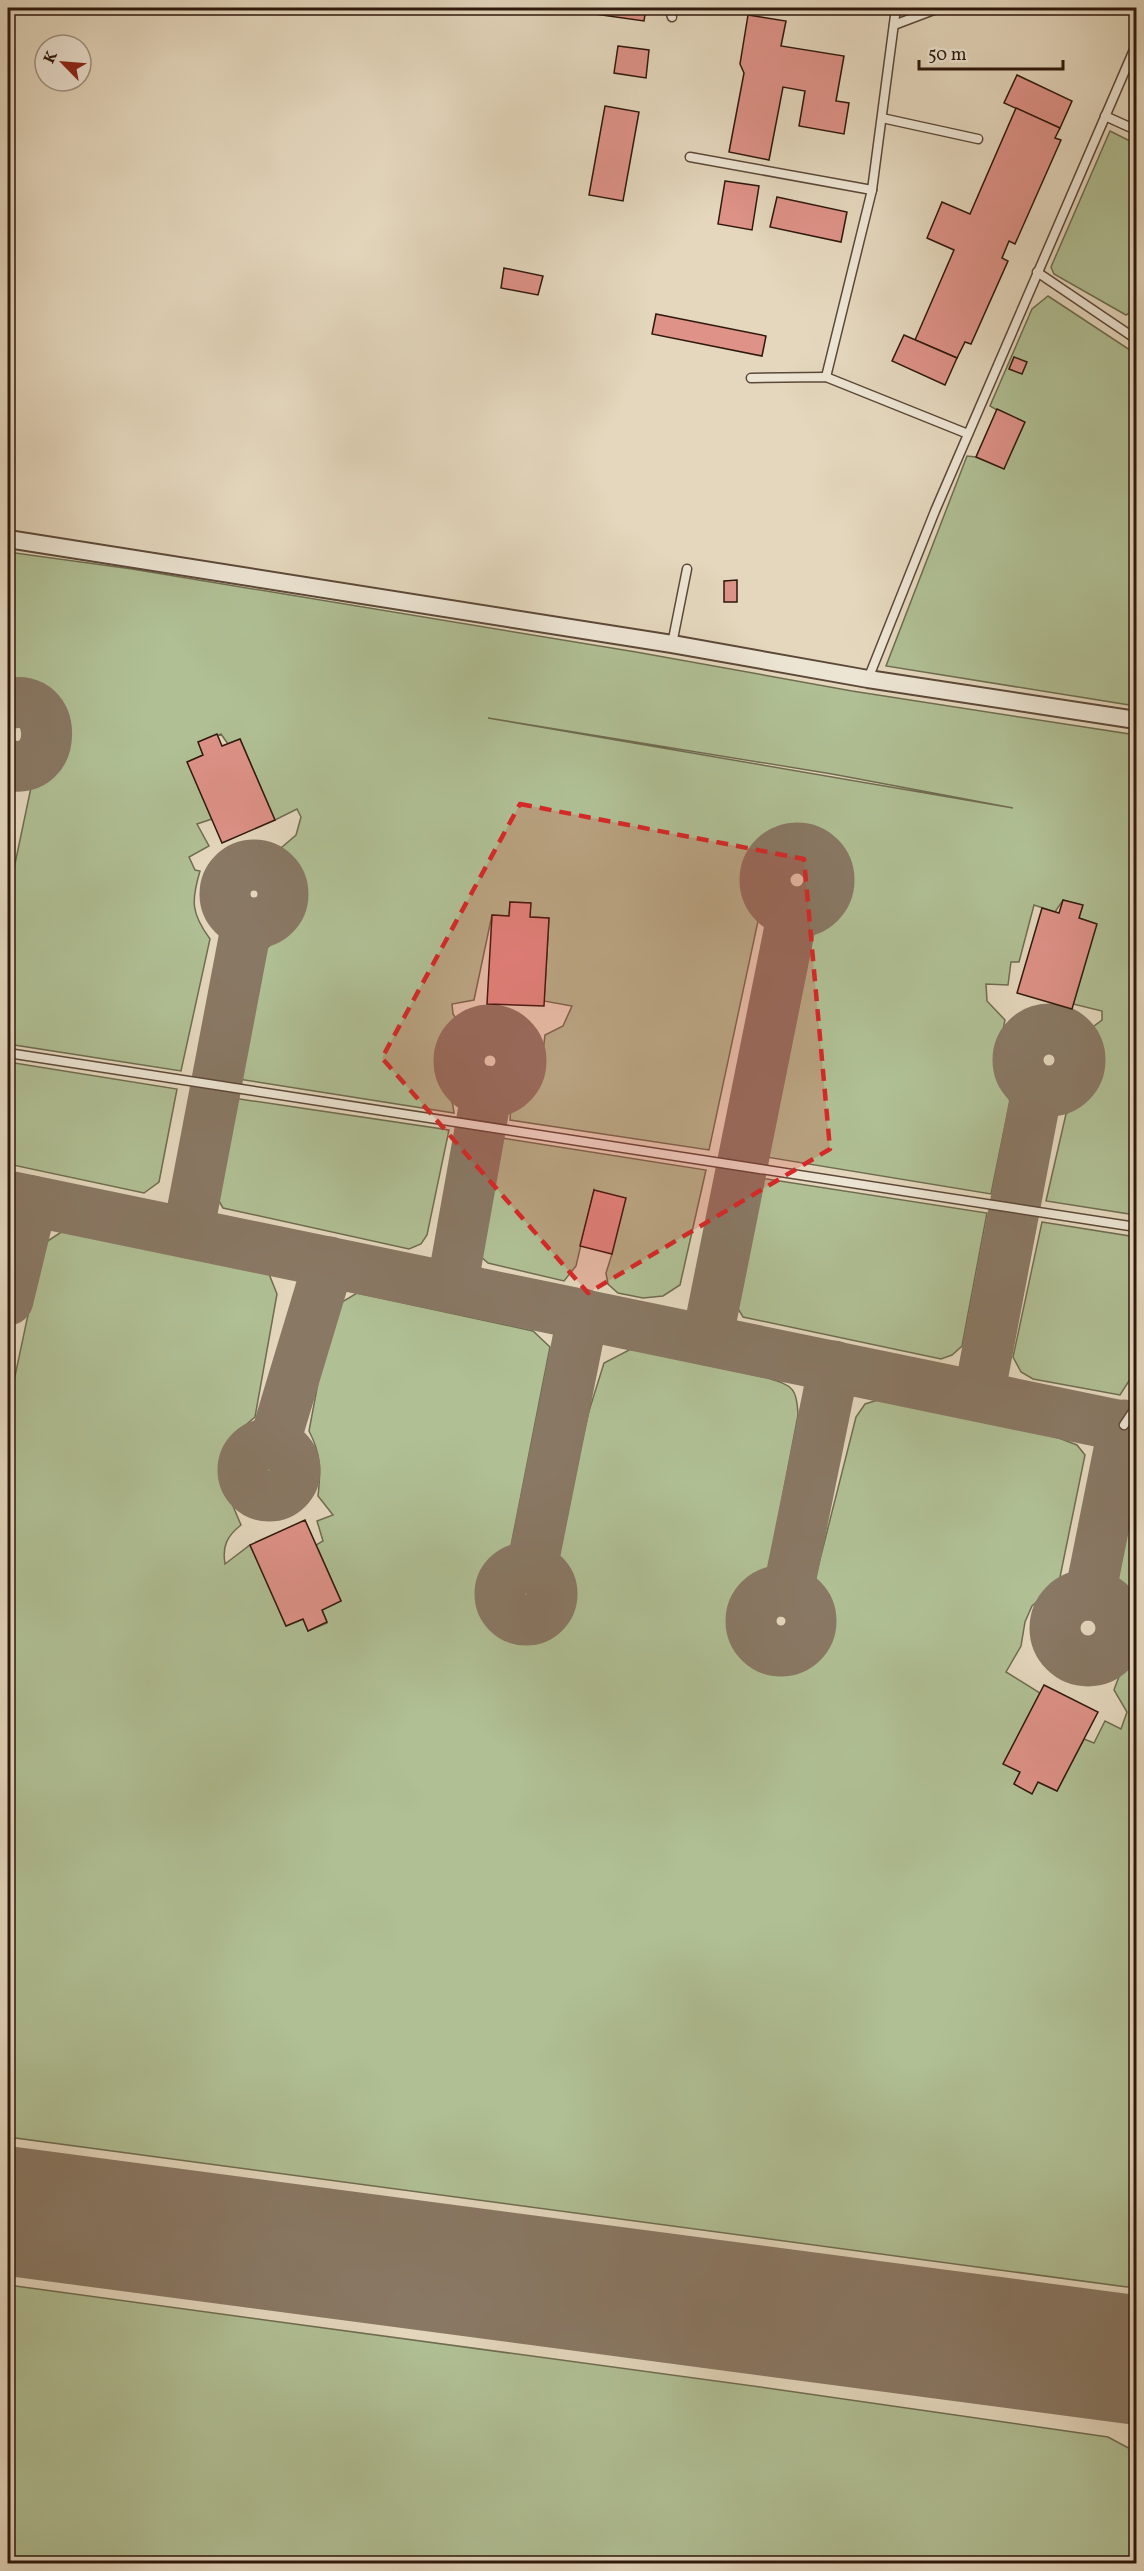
<svg xmlns="http://www.w3.org/2000/svg" width="1144" height="2571" font-family="Vollkorn,serif">
	<rect width="100%" height="100%" fill="#e4d7bd"/>
	<filter id="stains"><feTurbulence type="fractalNoise" baseFrequency=".00333" numOctaves="4"/><feColorMatrix values="0 0 0 0 .2 0 0 0 0 .09 0 0 0 0 .02 0 0 0 .5 -.17"/></filter>
	<radialGradient id="worn" r=".72"><stop offset=".6" stop-color="#630" stop-opacity="0"/><stop offset="1" stop-color="#630" stop-opacity=".3"/></radialGradient>
	<g fill="#b0bf94" stroke="#6f6c50" stroke-width="1.5" fill-rule="evenodd">
		<polygon points="1110,131 1136,144 1136,308 1126,315 1054,274 1051,267"/>
		<polygon points="1048,296 1136,354 1136,706 886,666 967,456 976,457 997,410 990,406 1032,309"/>
		<path d="M 8,552 L 132,569 L 636,652 L 852,691 L 1136,735 L 1136,1215 L 1046,1201 L 1066,1114 L 1092,1092 L 1099,1074 L 1099,1048 L 1090,1029 L 1102,1020 L 1102,1011 L 1073,1004 L 1096,924 L 1079,918 L 1082,905 L 1063,900 L 1055,912 L 1034,905 L 1019,962 L 1011,962 L 1008,985 L 986,984 L 987,1001 L 1005,1020 L 998,1055 L 999,1079 L 1010,1101 L 991,1194 L 766,1157 L 813,924 C 846,902 854,858 812,841 L 813,834 L 794,832 L 791,839 C 742,839 744,883 766,916 L 758,921 L 709,1150 L 510,1120 L 511,1104 L 527,1100 L 541,1068 L 545,1035 L 563,1026 L 572,1006 L 544,1001 L 549,918 L 530,917 L 530,903 L 510,902 L 509,916 L 492,915 L 474,1000 L 452,1004 L 453,1014 L 457,1020 C 442,1038 430,1059 442,1082 C 449,1094 453,1099 454,1113 L 238,1079 L 265,950 L 292,925 L 296,909 L 293,877 L 281,848 L 296,835 L 301,817 L 297,809 L 275,820 L 240,739 L 228,744 L 221,734 L 199,744 L 203,755 L 188,762 L 212,819 L 197,824 L 209,846 L 189,857 L 195,870 L 200,871 C 191,901 191,913 210,939 L 181,1071 L 8,1044 L 8,897 L 33,778 L 53,759 L 58,741 L 55,720 L 44,705 L 31,696 L 33,690 L 13,688 L 8,694 ZM 488,718 L 832,774 L 1013,808 Z"/>
		<polygon points="8,1062 177,1089 159,1182 144,1193 8,1164"/>
		<polygon points="233,1098 449,1130 427,1235 421,1244 409,1249 223,1208 213,1191"/>
		<polygon points="502,1138 706,1170 680,1285 663,1296 643,1298 618,1293 608,1284 606,1273 612,1254 594,1190 576,1266 564,1281 488,1263 479,1255 480,1242"/>
		<polygon points="760,1178 987,1213 962,1346 952,1355 941,1359 743,1317 737,1307 734,1294"/>
		<polygon points="1042,1222 1136,1237 1136,1370 1120,1395 1033,1379 1021,1372 1013,1357"/>
		<path d="M 66,1229 L 269,1274 L 277,1294 L 255,1417 L 234,1435 L 225,1447 L 222,1464 L 225,1487 L 241,1525 C 227,1536 222,1546 225,1564 L 250,1545 L 286,1626 L 303,1619 L 308,1631 L 327,1623 L 322,1610 L 341,1601 L 316,1545 L 323,1541 L 317,1521 L 333,1515 L 318,1496 C 321,1470 321,1454 309,1431 L 332,1308 L 357,1293 L 533,1331 L 550,1347 L 510,1551 C 468,1569 472,1612 509,1632 L 509,1638 L 528,1641 L 530,1635 L 548,1635 C 577,1611 578,1589 555,1560 L 589,1411 L 604,1363 L 631,1349 L 768,1378 C 793,1386 797,1388 798,1415 L 767,1578 C 733,1604 723,1635 764,1661 L 763,1667 L 783,1671 L 785,1664 C 812,1659 833,1643 827,1612 C 826,1603 817,1594 813,1587 L 856,1417 L 865,1404 L 881,1399 L 1043,1432 L 1077,1445 L 1085,1455 L 1059,1582 L 1032,1606 L 1025,1622 L 1021,1646 L 1006,1672 L 1040,1693 L 1004,1763 L 1020,1772 L 1014,1784 L 1032,1793 L 1038,1782 L 1057,1791 L 1084,1739 L 1094,1743 L 1105,1721 L 1121,1729 L 1127,1712 L 1114,1690 C 1129,1649 1140,1636 1114,1595 L 1136,1490 L 1136,2285 L 1127,2287 L 8,2137 L 8,1521 C 15,1507 17,1486 8,1473 L 8,1409 L 43,1244 Z"/>
		<polygon points="8,2285 767,2388 1108,2437 1136,2452 1136,2563 8,2563"/>
	</g>
	<g fill="none" stroke-linecap="round" stroke-linejoin="round">
		<g stroke="#897864" stroke-width="51">
			<path d="M 8,704 C 60,690 59,778 8,765"/>
			<circle cx="797" cy="880" r="32"/>
			<circle cx="254" cy="894" r="29"/>
			<circle cx="1049" cy="1060" r="31"/>
			<circle cx="490" cy="1061" r="31"/>
			<polyline points="8,1196 1136,1429"/>
			<polyline points="188,1233 247,923"/>
			<polyline points="452,1287 487,1091"/>
			<polyline points="8,1300 32,1201"/>
			<polyline points="707,1340 793,912"/>
			<polyline points="979,1395 1037,1090"/>
			<circle cx="269" cy="1470" r="26"/>
			<polyline points="274,1444 329,1262"/>
			<circle cx="526" cy="1594" r="26"/>
			<polyline points="532,1568 583,1314"/>
			<circle cx="781" cy="1621" r="30"/>
			<polyline points="788,1592 834,1366"/>
			<polyline points="1090,1595 1124,1425"/>
			<circle cx="1088" cy="1628" r="33"/>
		</g>
		<polyline stroke="#897864" stroke-width="129" points="8,2211 1136,2360"/>
	</g>
	<g fill="#de9288" stroke="#2e180c" stroke-width="1.5">
		<polygon points="552,8 646,8 644,21"/>
		<polygon points="748,15 786,21 781,46 844,56 836,101 849,103 844,134 799,126 805,91 783,87 769,160 729,152 744,73 740,64"/>
		<polygon points="618,46 649,50 646,78 614,73"/>
		<polygon points="1017,75 1072,101 1060,128 1004,103"/>
		<polygon points="605,106 639,112 623,201 589,195"/>
		<polygon points="1016,108 1060,128 1055,138 1061,140 1015,244 1009,241 1002,258 1008,261 971,344 965,342 957,358 915,340 954,250 927,238 942,202 970,214"/>
		<polygon points="725,181 759,186 752,230 718,224"/>
		<polygon points="777,197 847,212 841,242 770,227"/>
		<polygon points="504,268 543,276 538,295 501,288"/>
		<polygon points="656,314 766,336 762,356 652,334"/>
		<polygon points="904,335 957,358 945,385 892,361"/>
		<polygon points="1014,357 1027,362 1022,374 1009,369"/>
		<polygon points="997,409 1025,422 1004,469 976,457"/>
		<polygon points="737,580 737,602 724,602 724,581"/>
		<polygon points="217,734 222,746 240,739 275,820 222,843 187,762 203,755 198,742"/>
		<polygon points="1063,900 1083,905 1079,918 1097,924 1072,1009 1017,993 1042,908 1059,913"/>
		<polygon points="510,902 531,903 530,917 549,918 544,1006 487,1004 492,915 509,916"/>
		<polygon points="594,1190 626,1198 612,1254 580,1246"/>
		<polygon points="305,1520 341,1601 322,1610 327,1622 308,1631 303,1619 286,1626 250,1545"/>
		<polygon points="1044,1685 1098,1712 1057,1791 1038,1782 1032,1794 1014,1784 1020,1772 1003,1764"/>
	</g>
	<g fill="none" stroke-linecap="round" stroke-linejoin="round">
		<defs>
			<g id="service">
				<polyline points="669,8 672,17"/>
				<polyline points="894,25 939,8"/>
				<polyline points="1105,116 1136,130"/>
				<polyline points="882,118 978,139"/>
				<polyline points="690,157 872,190"/>
				<polyline points="1037,272 1136,339"/>
				<polyline points="1132,336 1136,324"/>
				<polyline points="826,377 872,190 896,8"/>
				<polyline points="751,378 826,377 968,434"/>
				<polyline points="672,644 687,569"/>
				<polyline points="868,679 935,511 1136,45"/>
				<polyline points="8,1053 1136,1227"/>
				<polyline points="1124,1425 1136,1407"/>
			</g>
			<polyline id="minor" points="8,539 672,644 868,679 1136,720"/>
		</defs>
		<use href="#service" stroke="#5c4838" stroke-width="11"/>
		<use href="#minor" stroke="#5c4838" stroke-width="20"/>
		<use href="#service" stroke="#ede5d4" stroke-width="8"/>
		<use href="#minor" stroke="#ede5d4" stroke-width="16"/>
	</g>
	<path fill="#d62828" fill-opacity="0.2" stroke="#d62828" stroke-width="4.5" stroke-dasharray="12 8" stroke-linejoin="round" d="M 520,804 L 804,859 L 830,1149 L 588,1293 L 382,1058 Z"/>
	<rect width="1144" height="2571" fill="none" stroke="#e4d7bd" stroke-width="30"/>
	<rect x="9" y="9" width="1126" height="2553" fill="none" stroke="#2e180c" stroke-width="3"/>
	<rect x="15" y="15" width="1114" height="2541" fill="none" stroke="#2e180c" stroke-width="1.5"/>
	<g transform="translate(63 63) rotate(295)"><circle r="28" fill="#ede5d4" stroke="#a19384" stroke-width="1.5"/>
	<path d="M0-4.5L10 22L0 15L-10 22Z" fill="#8f2418"/>
	<text y="-9" font-size="16" font-weight="bold" text-anchor="middle" fill="#2e180c">K</text>
	</g>
	<path d="M919 60v9h144v-9" fill="none" stroke="#2e180c" stroke-width="3"/>
	<text x="928" y="60" font-size="18" fill="#2e180c" stroke="#ede5d4" stroke-width="4.5" paint-order="stroke">50 m</text>
	<rect width="100%" height="100%" filter="url(#stains)"/>
	<rect width="100%" height="100%" fill="url(#worn)"/>
</svg>
